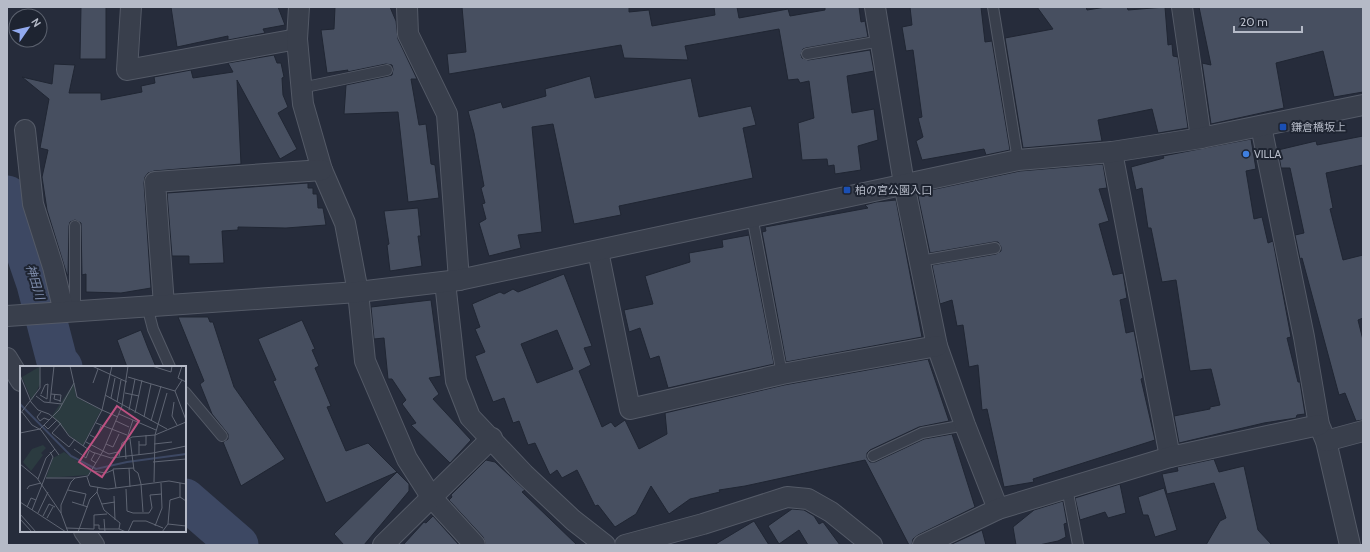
<svg xmlns="http://www.w3.org/2000/svg" width="1370" height="552" font-family="Cabin,'Noto Sans JP',sans-serif">
	<rect width="100%" height="100%" fill="#262c3b"/>
	<g fill="none" stroke-linecap="round" stroke-linejoin="round">
		<g stroke="#3d4863" stroke-width="41">
			<polyline points="7,196 37,284 57,361 62,367"/>
			<polyline points="185,499 238,545"/>
		</g>
	</g>
	<g fill="#474f60" stroke="#202633" fill-rule="evenodd">
		<polygon points="81,7 106,7 106,59 80,59"/>
		<polygon points="171,7 278,7 285,25 263,29 265,33 228,40 228,36 177,47"/>
		<polygon points="335,7 390,7 396,21 398,39 417,79 411,79 419,125 426,124 431,164 435,165 439,198 408,202 398,112 344,114 346,85 388,76 392,75 393,69 392,65 386,64 347,72 348,70 327,73 321,30 334,29"/>
		<polygon points="462,7 629,7 629,12 649,10 652,26 715,15 714,7 737,7 739,18 788,9 790,16 825,10 825,7 859,7 861,22 865,21 868,37 806,48 803,49 801,55 802,58 808,60 870,50 874,71 847,76 852,113 874,109 878,140 858,146 861,170 835,174 834,165 828,166 827,159 802,160 798,123 814,118 809,81 800,83 798,79 788,80 779,29 685,46 688,60 624,58 621,45 449,74 447,54 466,52"/>
		<polygon points="910,7 981,7 985,42 992,41 1010,150 986,155 984,149 922,160 916,141 923,137 918,118 922,117 913,50 906,51 902,27 912,25"/>
		<polygon points="1037,7 1086,7 1087,10 1106,7 1127,7 1128,10 1165,7 1168,45 1172,44 1173,56 1178,57 1188,128 1158,133 1152,109 1098,120 1102,141 1023,148 1005,38 1053,29"/>
		<polygon points="1199,7 1363,7 1363,92 1334,97 1323,51 1276,63 1284,108 1211,124 1202,63 1211,65"/>
		<polygon points="274,55 277,63 281,63 284,77 282,78 283,95 288,107 278,113 297,149 280,159 237,80 241,164 154,171 148,173 145,177 144,183 151,288 121,293 86,292 86,274 82,275 81,223 75,220 70,222 69,226 68,275 67,275 47,210 42,177 48,150 40,148 49,99 22,77 52,84 54,64 75,65 69,93 101,93 101,100 142,92 141,86 155,83 154,77 191,70 193,78 233,72 228,63"/>
		<polygon points="590,76 595,98 691,78 699,117 751,106 756,125 743,128 753,178 619,206 621,215 574,224 553,124 532,127 542,232 518,235 521,248 489,256 479,223 486,219 482,204 485,203 481,188 484,186 474,133 468,111 501,102 503,108 546,96 545,89"/>
		<polygon points="1363,136 1363,165 1326,173 1333,208 1330,209 1343,260 1363,255 1363,318 1358,320 1363,340 1363,420 1356,421 1345,393 1339,395 1302,258 1300,259 1295,235 1304,233 1290,168 1281,168 1278,150 1316,141 1317,145"/>
		<polygon points="1251,139 1256,169 1246,171 1254,219 1262,217 1268,243 1273,241 1291,337 1287,338 1298,382 1300,382 1305,414 1297,415 1296,418 1264,423 1179,443 1174,416 1210,409 1210,407 1220,405 1211,369 1190,371 1176,280 1162,282 1151,228 1148,228 1142,188 1136,190 1131,167 1164,158 1163,156"/>
		<polygon points="1103,164 1107,188 1099,189 1109,221 1099,224 1113,275 1123,273 1127,298 1120,300 1126,333 1134,331 1143,378 1141,379 1155,440 1033,479 1034,482 1004,487 987,409 982,410 978,365 969,367 963,325 957,326 952,300 940,304 932,265 996,254 1001,251 1001,247 998,242 994,242 930,253 918,196 926,191 1020,171"/>
		<polygon points="308,183 308,188 313,188 313,194 317,194 318,208 323,208 326,225 286,228 238,227 238,230 222,231 224,263 189,264 189,256 172,256 167,193"/>
		<polygon points="896,200 922,337 786,362 762,232 766,231 765,227 868,208 865,205 876,202"/>
		<polygon points="418,208 421,236 418,236 422,266 390,271 387,245 389,244 384,211"/>
		<polygon points="749,235 774,364 668,388 659,356 650,359 640,328 629,332 624,310 653,304 645,276 690,262 689,253 723,247 722,240"/>
		<path d="M 564,274 L 592,346 L 584,348 L 591,365 L 579,371 L 602,427 L 611,422 L 615,427 L 625,420 L 639,449 L 667,434 L 665,413 L 784,385 L 928,359 L 949,421 L 919,427 L 870,450 L 867,453 L 867,458 L 870,462 L 875,462 L 924,439 L 952,434 L 975,507 L 918,535 L 913,539 L 912,545 L 909,545 L 865,460 L 745,486 L 719,490 L 720,492 L 690,499 L 669,514 L 651,486 L 636,514 L 615,527 L 598,505 L 595,506 L 577,470 L 562,478 L 557,470 L 550,475 L 535,443 L 528,445 L 519,421 L 513,423 L 504,398 L 493,402 L 475,356 L 485,352 L 475,329 L 480,327 L 472,304 L 500,292 L 504,294 L 513,289 L 518,292 ZM 557,330 L 573,369 L 537,383 L 521,344 Z"/>
		<polygon points="431,300 441,376 429,378 439,394 433,399 471,440 450,463 411,425 416,423 402,404 406,400 392,379 388,379 384,338 374,339 371,307"/>
		<polygon points="178,317 208,317 210,322 213,322 234,387 285,459 241,486 223,442 228,439 228,434 212,414 200,384 204,381"/>
		<polygon points="302,320 315,349 312,350 319,366 315,368 331,406 327,407 346,451 368,443 397,472 326,503 273,381 276,380 258,339"/>
		<polygon points="141,330 148,348 156,367 127,367 117,340"/>
		<polygon points="1214,459 1219,472 1244,466 1258,530 1272,545 1206,545 1220,521 1226,518 1214,483 1167,494 1162,474 1178,471 1177,467"/>
		<polygon points="486,460 495,462 525,490 522,492 577,545 486,545 483,537 449,500 452,497 451,495"/>
		<polygon points="397,472 409,484 409,491 364,545 344,545 334,534"/>
		<polygon points="1120,484 1126,513 1108,518 1105,512 1080,520 1075,498"/>
		<polygon points="1164,488 1177,530 1155,537 1148,515 1143,515 1138,497"/>
		<polygon points="1063,501 1067,523 1064,524 1066,537 1058,541 1039,545 1016,545 1013,527 1034,510"/>
		<polygon points="792,509 804,510 814,516 819,524 823,522 840,545 808,545 799,530 779,544 768,526"/>
		<polygon points="433,516 459,545 403,545 424,522 426,523"/>
		<polygon points="754,521 769,545 714,545"/>
		<polygon points="982,530 986,545 950,545"/>
	</g>
	<g fill="none" stroke-linecap="round" stroke-linejoin="round">
		<defs>
			<g id="service">
				<polyline points="993,7 1018,160"/>
				<polyline points="807,54 881,41"/>
				<polyline points="301,88 387,70"/>
				<polyline points="752,216 782,374"/>
				<polyline points="920,261 995,248"/>
				<polyline points="147,306 153,329 170,367"/>
				<polyline points="75,312 75,226"/>
				<polyline points="185,392 222,436"/>
				<polyline points="873,456 922,433 965,425"/>
				<polyline points="1067,488 1078,545"/>
			</g>
			<g id="minor">
				<polyline points="131,7 127,70 297,39"/>
				<polyline points="299,7 297,39 303,104 322,170 345,223 358,292 365,361 407,459 432,498 475,545"/>
				<polyline points="407,7 408,34 447,114 459,280"/>
				<polyline points="875,7 904,184 937,346 965,425 998,509"/>
				<polyline points="1182,7 1201,138"/>
				<polyline points="1261,126 1304,337 1319,425 1326,441 1350,545"/>
				<polyline points="25,130 33,204 53,267 64,312"/>
				<polyline points="1112,152 1170,457"/>
				<polyline points="598,251 630,409 782,374 937,346"/>
				<polyline points="445,282 456,381 470,417 524,474 573,520 605,545"/>
				<polyline points="164,305 155,182 322,170"/>
				<polyline points="7,316 358,292 459,280 1018,160 1112,152 1201,138 1363,105"/>
				<polyline points="7,358 21,381"/>
				<polyline points="1326,441 1363,431"/>
				<polyline points="84,531 94,545"/>
				<polyline points="383,545 492,438"/>
				<polyline points="625,545 703,524 787,497 808,499 831,512 872,545"/>
				<polyline points="923,545 998,509 1170,457 1319,425"/>
			</g>
		</defs>
		<use href="#service" stroke="#545a67" stroke-width="12"/>
		<use href="#minor" stroke="#545a67" stroke-width="22"/>
		<use href="#service" stroke="#393f4c" stroke-width="10"/>
		<use href="#minor" stroke="#393f4c" stroke-width="20"/>
	</g>
	<g fill="#1a4fb4" stroke="#1e2431" stroke-width="1.5">
		<rect x="1279" y="123" width="8" height="8" rx="2"/>
		<rect x="843" y="186" width="8" height="8" rx="2"/>
	</g>
	<circle fill="#3f7fe0" stroke="#1e2431" stroke-width="1.5" cx="1246" cy="154" r="4"/>
	<g text-anchor="middle" stroke-width="4" stroke-linejoin="round" paint-order="stroke">
		<g font-size="11" fill="#b5bac7" stroke="#1e2431" text-anchor="start">
			<text x="1291" y="131">鎌倉橋坂上</text>
			<text x="1254" y="158">VILLA</text>
			<text x="855" y="194">柏の宮公園入口</text>
		</g>
		<g font-size="12" font-style="italic" fill="#7f8dac" stroke="#1e2431">
			<text transform="translate(35 282) rotate(73)" y="4">神田川</text>
		</g>
	</g>
	<g transform="translate(20 366)">
		<rect width="166" height="166" fill="#262c3b"/>
		<path d="M 19,1 L 21,16 L 12,35 L 2,11 ZM 54,17 L 56,31 L 81,44 L 63,79 L 50,70 L 32,50 ZM 23,79 L 26,82 L 21,87 L 23,89 L 11,105 L 3,96 L 12,83 ZM 44,86 L 71,104 L 68,109 L 26,112 L 33,92 Z" fill="#2b3b40"/>
		<path fill="none" stroke="#3d4863" stroke-width="2" d="M 0,38 L 51,90 L 76,103 L 107,96 L 166,88"/>
		<path fill="none" stroke="#5f6573" stroke-width="1" d="M 50,0 L 57,31 L 82,44M 72,0 L 107,16M 132,0 L 151,6 L 152,0M 162,0 L 158,12 L 166,16M 0,9 L 11,36 L 18,44 L 29,48 L 39,56 L 49,70 L 72,86 L 91,92 L 133,87 L 166,80M 108,11 L 155,25M 162,14 L 155,25 L 166,54M 73,17 L 78,3M 105,27 L 119,30M 21,28 L 25,19 L 28,18M 31,28 L 41,29 L 40,36M 35,28 L 34,33 L 41,35M 20,29 L 27,33 L 28,18M 85,29 L 147,63M 16,30 L 24,36 L 42,38M 91,32 L 95,12M 30,36 L 34,0M 97,36 L 101,14M 154,36 L 152,50 L 157,59M 82,44 L 98,51M 109,44 L 115,13M 2,46 L 12,59 L 21,64 L 39,89M 21,46 L 17,51 L 20,55 L 24,52 L 29,54M 115,47 L 122,14M 0,48 L 20,22 L 20,0M 99,48 L 136,64M 124,51 L 131,18M 96,55 L 109,61M 131,55 L 141,20M 41,57 L 32,67 L 49,81 L 55,73M 76,57 L 107,69M 24,59 L 28,63 L 37,54M 0,67 L 20,63 L 39,44 L 54,17M 70,69 L 76,72 L 81,60M 110,73 L 114,104 L 118,107 L 121,118 L 123,146M 105,75 L 106,93M 106,75 L 113,54M 119,75 L 119,89M 66,76 L 83,85M 86,78 L 93,81 L 99,68M 134,78 L 152,76M 119,79 L 126,79 L 126,69M 63,80 L 82,44 L 92,0M 54,83 L 66,92 L 69,85M 83,85 L 89,88 L 98,86M 75,87 L 71,94 L 76,97M 99,90 L 102,77 L 112,71 L 135,69 L 166,56M 133,96 L 166,93M 0,98 L 17,112 L 41,147M 109,102 L 110,121M 73,105 L 86,107 L 93,104M 67,111 L 70,120 L 88,123 L 149,115 L 166,118M 26,112 L 55,112M 18,113 L 26,92 L 35,83M 134,116 L 135,69 L 147,27M 78,121 L 77,126 L 84,144 L 100,157 L 99,163M 96,122 L 93,103 L 114,102M 7,123 L 9,120 L 21,117M 106,123 L 107,145 L 113,147 L 129,147 L 132,142 L 130,129 L 142,128M 48,124 L 66,128 L 63,139M 94,130 L 95,154M 160,131 L 160,117M 0,136 L 46,166M 52,136 L 68,141M 82,138 L 95,136M 7,141 L 11,132 L 16,134M 12,144 L 33,91 L 30,86M 18,147 L 28,126M 0,148 L 16,166M 23,150 L 29,138 L 35,141M 27,152 L 33,141M 0,153 L 12,166M 84,153 L 85,166M 148,158 L 166,160M 74,159 L 79,159 L 79,163 L 99,163 L 106,166M 135,160 L 142,142 L 141,117M 46,162 L 74,163 L 74,149 L 87,148M 48,166 L 41,147 L 41,139 L 51,116 L 55,112 L 68,110 L 83,85 L 102,40 L 108,0M 58,166 L 70,133 L 77,126M 108,166 L 113,155 L 126,155 L 143,162M 142,166 L 148,158 L 150,134 L 160,131 L 166,135"/>
		<path fill="#bd5181" fill-opacity="0.15" stroke="#bd5181" stroke-width="2" d="M 97,40 L 119,55 L 82,111 L 59,96 Z"/>
		<rect width="166" height="166" fill="none" stroke="#b5bac7" stroke-width="2"/>
	</g>
	<rect width="1370" height="552" fill="none" stroke="#b5bac7" stroke-width="16"/>
	<g transform="translate(28 28) rotate(56)"><circle r="19" fill="#1e2431" stroke="#5a606d"/>
	<path d="M0-3L7 15L0 10L-7 15Z" fill="#92aaef"/>
	<text y="-6" font-size="11" font-weight="bold" text-anchor="middle" fill="#b5bac7">N</text>
	</g>
	<path d="M1234 26v6h68v-6" fill="none" stroke="#b5bac7" stroke-width="2"/>
	<text x="1240" y="26" font-size="12" fill="#b5bac7" stroke="#1e2431" stroke-width="3" paint-order="stroke">20 m</text>
</svg>
